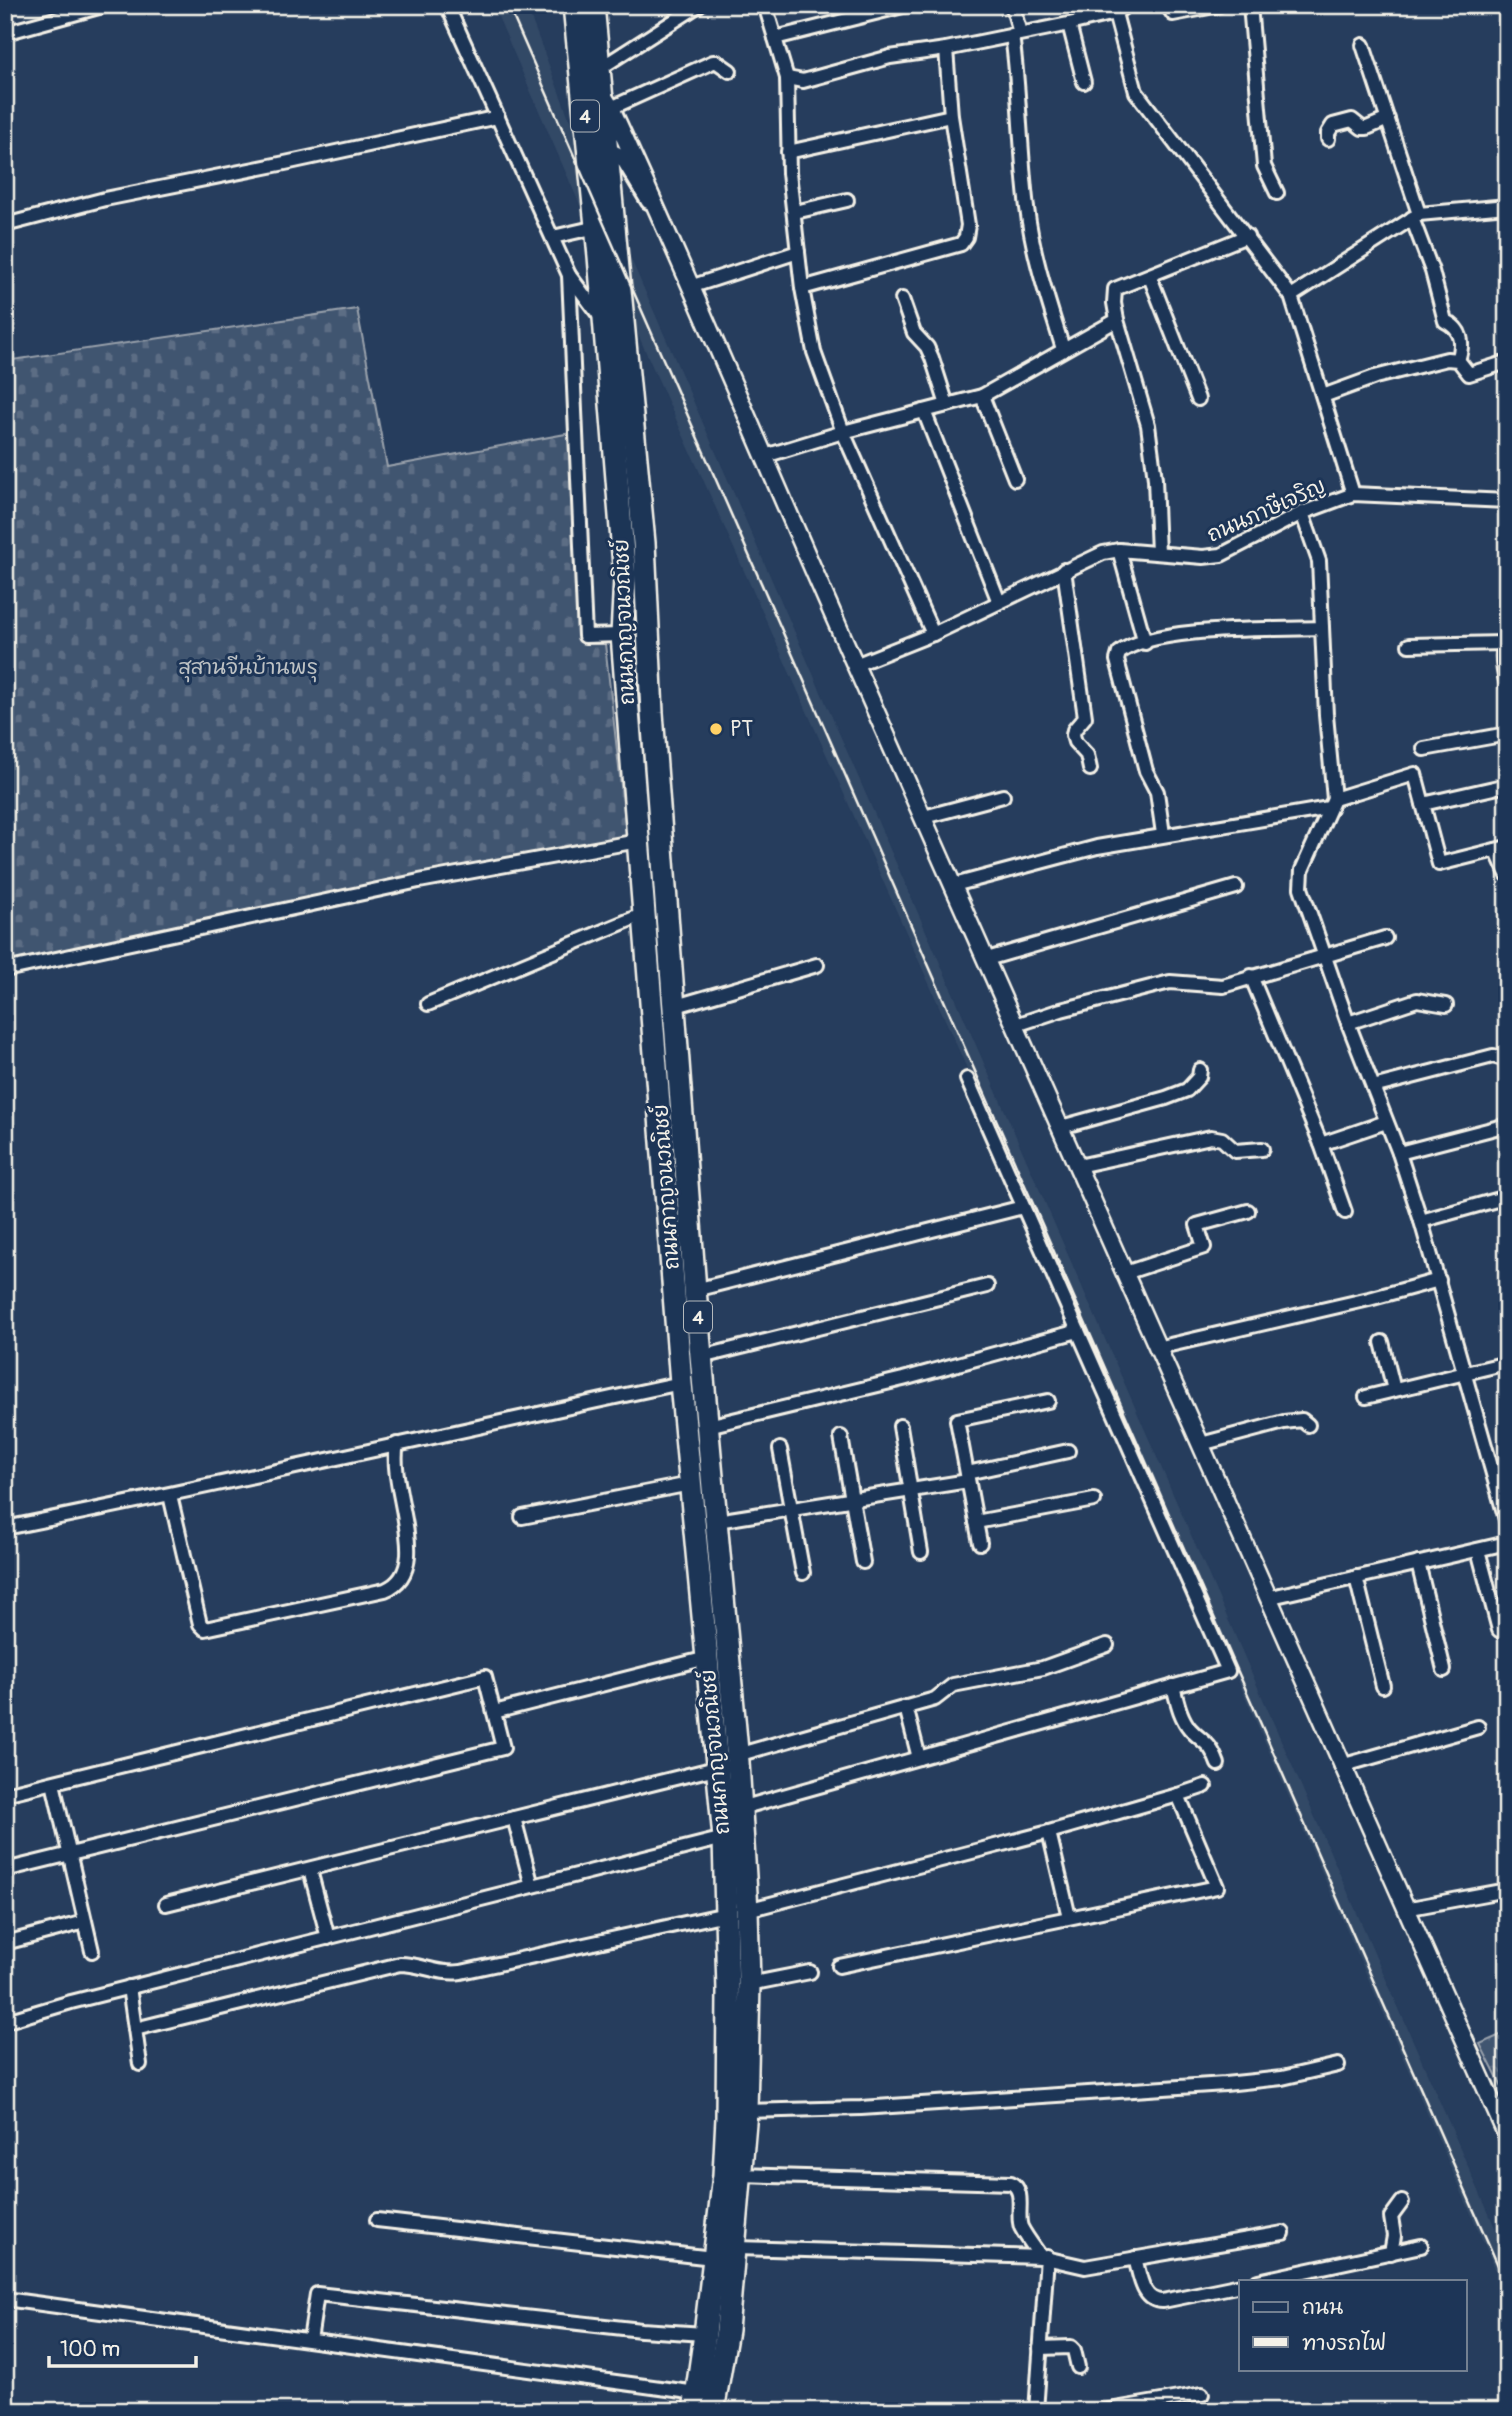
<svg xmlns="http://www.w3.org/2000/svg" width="1512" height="2416" font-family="Pangolin,'Playpen Sans Thai',sans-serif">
	<defs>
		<pattern id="forest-crowns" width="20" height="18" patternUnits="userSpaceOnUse" patternTransform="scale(1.75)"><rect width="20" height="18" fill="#40546f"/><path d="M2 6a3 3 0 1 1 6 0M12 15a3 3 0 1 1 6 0" fill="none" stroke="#5c6d84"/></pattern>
		<pattern id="cemetery-stones" width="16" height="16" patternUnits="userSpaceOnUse" patternTransform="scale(1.75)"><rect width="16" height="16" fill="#40546f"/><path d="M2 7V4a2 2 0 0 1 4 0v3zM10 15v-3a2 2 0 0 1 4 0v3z" fill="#5c6d84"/></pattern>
	</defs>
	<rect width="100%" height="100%" fill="#263d5d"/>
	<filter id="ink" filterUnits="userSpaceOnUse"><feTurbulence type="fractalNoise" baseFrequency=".0143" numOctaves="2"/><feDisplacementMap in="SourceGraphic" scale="14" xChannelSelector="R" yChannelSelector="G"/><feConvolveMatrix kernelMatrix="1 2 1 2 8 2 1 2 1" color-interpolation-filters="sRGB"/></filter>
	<g filter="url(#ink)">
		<polygon fill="#334966" points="493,5 526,5 569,118 1507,2255 1507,2296 1105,1376 580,205"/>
		<polygon fill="url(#forest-crowns)" stroke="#9aa2ac" stroke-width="2" points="1507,2032 1507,2097 1480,2044"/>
		<polygon fill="url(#cemetery-stones)" stroke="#9aa2ac" stroke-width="2" points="357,309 387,467 571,433 582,643 605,644 627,839 5,965 5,361"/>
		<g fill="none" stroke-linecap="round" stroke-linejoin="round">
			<defs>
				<g id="street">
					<polyline points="447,5 569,275 585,636 622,635"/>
					<polyline points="765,5 787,78 789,173 802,288 814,352 843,432 933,634"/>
					<polyline points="1012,5 1020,33"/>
					<polyline points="1167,5 1173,14 1220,5"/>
					<polyline points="1250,5 1264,166 1277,193"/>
					<polyline points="1115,13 1136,92 1291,296 1353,494"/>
					<polyline points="1069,24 1084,82"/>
					<polyline points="5,33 106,5"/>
					<path d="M 1012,35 C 1020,93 1020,151 1027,208 C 1033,257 1049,303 1063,349"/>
					<polyline points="775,38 907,5"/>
					<polyline points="1363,45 1419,214"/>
					<polyline points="599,69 699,5"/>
					<polyline points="787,78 803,81 890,57 946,49 1069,24 1115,13 1127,5"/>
					<polyline points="611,108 713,62 717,62 730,71"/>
					<polyline points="1328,139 1328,133 1333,125 1352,120 1362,128 1367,128 1388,119"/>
					<polyline points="605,147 619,154 648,202"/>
					<polyline points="788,152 951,116"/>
					<polyline points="795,212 847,200"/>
					<path d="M 1412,218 L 1432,271 L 1445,321 C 1462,329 1464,343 1458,360"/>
					<polyline points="5,225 105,199 285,163 498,117"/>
					<polyline points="553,237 601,226"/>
					<polyline points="569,275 602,319"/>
					<polyline points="1150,277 1198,399"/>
					<polyline points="690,287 798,252"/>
					<polyline points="802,288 961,244 966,237 968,225 951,116 946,49"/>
					<polyline points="1291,296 1419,214 1507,206"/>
					<polyline points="902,299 914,333 927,347 932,358 947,405"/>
					<polyline points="982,396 1015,479"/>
					<polyline points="1323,396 1375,377 1447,359 1458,360 1469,374 1507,362"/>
					<polyline points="924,411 999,602"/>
					<polyline points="765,456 843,432 982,396 1117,320"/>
					<polyline points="1302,513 1319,561 1326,715 1334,799 1302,870 1301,888 1348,1023 1399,1153 1421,1221 1507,1523"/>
					<polyline points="1119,550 1145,643"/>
					<polyline points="1158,553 1155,479 1148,425 1117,320 1114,303 1115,289 1247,236"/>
					<polyline points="1064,570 1085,717 1074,730 1073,735 1075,742 1087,755 1090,769"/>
					<path d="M 1507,636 C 1500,650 1503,670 1507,685"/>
					<polyline points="1409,645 1504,643"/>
					<polyline points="855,665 933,634 1103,553 1119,550 1203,557 1221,555 1302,513 1353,494 1507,501"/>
					<polyline points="1424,749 1507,734"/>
					<polyline points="1334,799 1415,774 1439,864 1507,847"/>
					<polyline points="1423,804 1507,785"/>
					<polyline points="924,817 1003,796"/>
					<path d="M 1163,834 L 1157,792 L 1146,771 L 1117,660 L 1119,653 C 1155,625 1274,630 1322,628"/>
					<polyline points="1496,850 1507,874"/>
					<polyline points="954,885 1097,847 1329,808"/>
					<polyline points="987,959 1236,887"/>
					<polyline points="5,970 419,881 638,841"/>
					<polyline points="1251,976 1321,1144 1345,1212"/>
					<polyline points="428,1004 644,914"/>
					<polyline points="676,1006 817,965"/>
					<polyline points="1348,1023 1417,1000 1446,1005"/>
					<polyline points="1016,1025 1061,1010 1170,982 1223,986 1385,938"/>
					<polyline points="1373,1087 1493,1056 1507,1060"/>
					<polyline points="1061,1127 1166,1098 1187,1090 1199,1077 1200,1070"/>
					<polyline points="1321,1144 1386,1122"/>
					<polyline points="1399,1153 1507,1125"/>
					<polyline points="1078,1166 1211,1137 1222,1139 1235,1151 1262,1149"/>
					<polyline points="1421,1221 1507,1197"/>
					<polyline points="1125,1273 1204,1247 1197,1225 1248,1211"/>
					<polyline points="695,1290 1023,1207"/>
					<polyline points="1382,1342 1394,1390"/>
					<polyline points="1157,1348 1369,1299 1439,1280"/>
					<polyline points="701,1357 987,1286"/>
					<polyline points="1366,1397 1507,1363"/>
					<polyline points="708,1426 903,1379 1078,1331 967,1079"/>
					<polyline points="900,1426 921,1552"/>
					<polyline points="841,1437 863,1562"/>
					<polyline points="1201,1444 1284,1422 1302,1420 1308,1425"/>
					<polyline points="780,1449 803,1573"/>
					<polyline points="967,1473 1068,1451"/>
					<path d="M 170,1495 L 200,1624 L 205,1629 L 385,1590 C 435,1570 387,1487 397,1444"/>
					<polyline points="522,1517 690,1484"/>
					<polyline points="717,1521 968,1481"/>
					<polyline points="976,1522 1094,1500"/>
					<path d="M 5,1528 C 231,1483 456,1431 681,1383"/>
					<polyline points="980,1543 957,1420 1048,1401"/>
					<polyline points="1478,1550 1499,1630"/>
					<polyline points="1418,1563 1444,1670"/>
					<polyline points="1356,1577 1383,1686"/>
					<polyline points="1267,1598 1507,1543"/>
					<path d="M 1173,1686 C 1177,1701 1180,1717 1190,1729 C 1205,1745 1209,1740 1218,1764"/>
					<polyline points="906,1707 919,1758"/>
					<polyline points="494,1712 707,1658"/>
					<polyline points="737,1755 935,1699 953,1685 1043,1668 1107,1645"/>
					<polyline points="1341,1766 1478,1727"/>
					<polyline points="53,1783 92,1951"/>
					<polyline points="5,1794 485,1677 503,1748 5,1870"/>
					<polyline points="1178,1795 1205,1786"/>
					<polyline points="741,1808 1228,1671 1078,1331"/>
					<polyline points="514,1818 532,1886"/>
					<polyline points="1049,1832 1069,1917"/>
					<polyline points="310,1870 328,1938"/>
					<polyline points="166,1904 724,1766"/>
					<polyline points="1405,1909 1507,1890"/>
					<polyline points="747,1910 1049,1832 1178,1795 1217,1887 839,1966"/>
					<polyline points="5,1943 85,1922"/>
					<polyline points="749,1984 810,1972"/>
					<polyline points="129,1987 140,2064"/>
					<polyline points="7,2021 71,2002 724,1838"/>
					<path d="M 135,2029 L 400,1964 C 421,1964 439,1975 461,1972 L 726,1914"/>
					<polyline points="746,2111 861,2108 1225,2084 1282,2078 1338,2065"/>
					<path d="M 741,2175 L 1011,2183 C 1026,2191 1016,2213 1021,2227 C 1026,2237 1034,2247 1041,2257"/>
					<polyline points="377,2220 713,2258"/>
					<polyline points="736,2248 1041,2257 1085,2267 1283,2233"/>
					<polyline points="1391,2253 1394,2236 1391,2217 1402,2202"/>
					<path d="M 1135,2258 C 1140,2275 1142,2302 1163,2301 L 1241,2285"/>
					<polyline points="1258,2281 1421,2246"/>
					<polyline points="5,2299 697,2393"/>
					<polyline points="310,2340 317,2294 641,2330 705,2334"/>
					<polyline points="1040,2348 1071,2347 1074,2350 1078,2367"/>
					<polyline points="1036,2411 1047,2257"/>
					<polyline points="1103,2411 1202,2394"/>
				</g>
				<path id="secondary" d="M 604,97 L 611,108 C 697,294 774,483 857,669 C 1075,1158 1289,1648 1507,2136"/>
				<g id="highway">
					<polyline points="574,5 599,256 625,578 622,635 681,1383 724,1838 728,1992 727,2118 724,2175 705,2334 694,2411"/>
					<polyline points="593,5 644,543 652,713 695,1290 738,1762 747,1910 749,1984 746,2111 727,2330 713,2411"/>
				</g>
			</defs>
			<use href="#street" stroke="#f4f1e8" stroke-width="18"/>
			<use href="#secondary" stroke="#f4f1e8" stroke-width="21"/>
			<use href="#highway" stroke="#f4f1e8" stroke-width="26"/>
			<use href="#street" stroke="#1d3557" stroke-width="12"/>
			<use href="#secondary" stroke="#1d3557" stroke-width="16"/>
			<use href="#highway" stroke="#1d3557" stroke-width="21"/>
			<polyline stroke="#f4f1e8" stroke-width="2.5" points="508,5 1507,2286"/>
		</g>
	</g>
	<circle fill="#ffd166" stroke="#1d3557" stroke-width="2.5" cx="716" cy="729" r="7"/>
	<g text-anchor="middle" stroke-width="6" stroke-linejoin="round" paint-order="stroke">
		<g fill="#1d3557" stroke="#b4b9bc" stroke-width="2">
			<rect x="571" y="100.5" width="28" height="31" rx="5"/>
			<rect x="684" y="1301.5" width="28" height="31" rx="5"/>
		</g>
		<g font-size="19" font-weight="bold" fill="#f4f1e8">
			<text x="585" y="123">4</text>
			<text x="698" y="1324">4</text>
		</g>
		<g font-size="21" fill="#f4f1e8" stroke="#1d3557">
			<text transform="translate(1266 510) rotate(-24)" y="7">ถนนภาษีเจริญ</text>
			<text transform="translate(624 622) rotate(-92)" y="7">ถนนกาญจนวณิชย์</text>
			<text transform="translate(666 1187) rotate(-94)" y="7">ถนนกาญจนวณิชย์</text>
			<text transform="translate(715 1752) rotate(-95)" y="7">ถนนกาญจนวณิชย์</text>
		</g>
		<g font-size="21" fill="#bec2c4" stroke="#1d3557">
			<text x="248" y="674">สุสานจีนบ้านพรุ</text>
		</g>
		<g font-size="21" fill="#f4f1e8" stroke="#1d3557" text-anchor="start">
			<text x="730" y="736">PT</text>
		</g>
	</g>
	<rect width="1512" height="2416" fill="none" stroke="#1d3557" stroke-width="28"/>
	<rect x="14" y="14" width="1484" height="2388" fill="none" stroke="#f4f1e8" stroke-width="2.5" filter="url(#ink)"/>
	<rect x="1239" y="2280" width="228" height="91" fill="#1d3557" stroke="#738091" stroke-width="2"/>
	<rect x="1253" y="2302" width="35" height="10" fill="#1d3557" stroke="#738091" stroke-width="2"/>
	<text x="1302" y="2314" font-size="21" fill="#f4f1e8">ถนน</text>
	<rect x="1253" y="2337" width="35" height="10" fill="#f4f1e8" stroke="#738091" stroke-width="2"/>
	<text x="1302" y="2350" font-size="21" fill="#f4f1e8">ทางรถไฟ</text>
	<path d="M49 2356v10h147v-10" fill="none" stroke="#f4f1e8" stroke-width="3.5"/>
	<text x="60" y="2356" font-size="21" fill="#f4f1e8" stroke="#1d3557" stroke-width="5" paint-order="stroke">100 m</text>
</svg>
